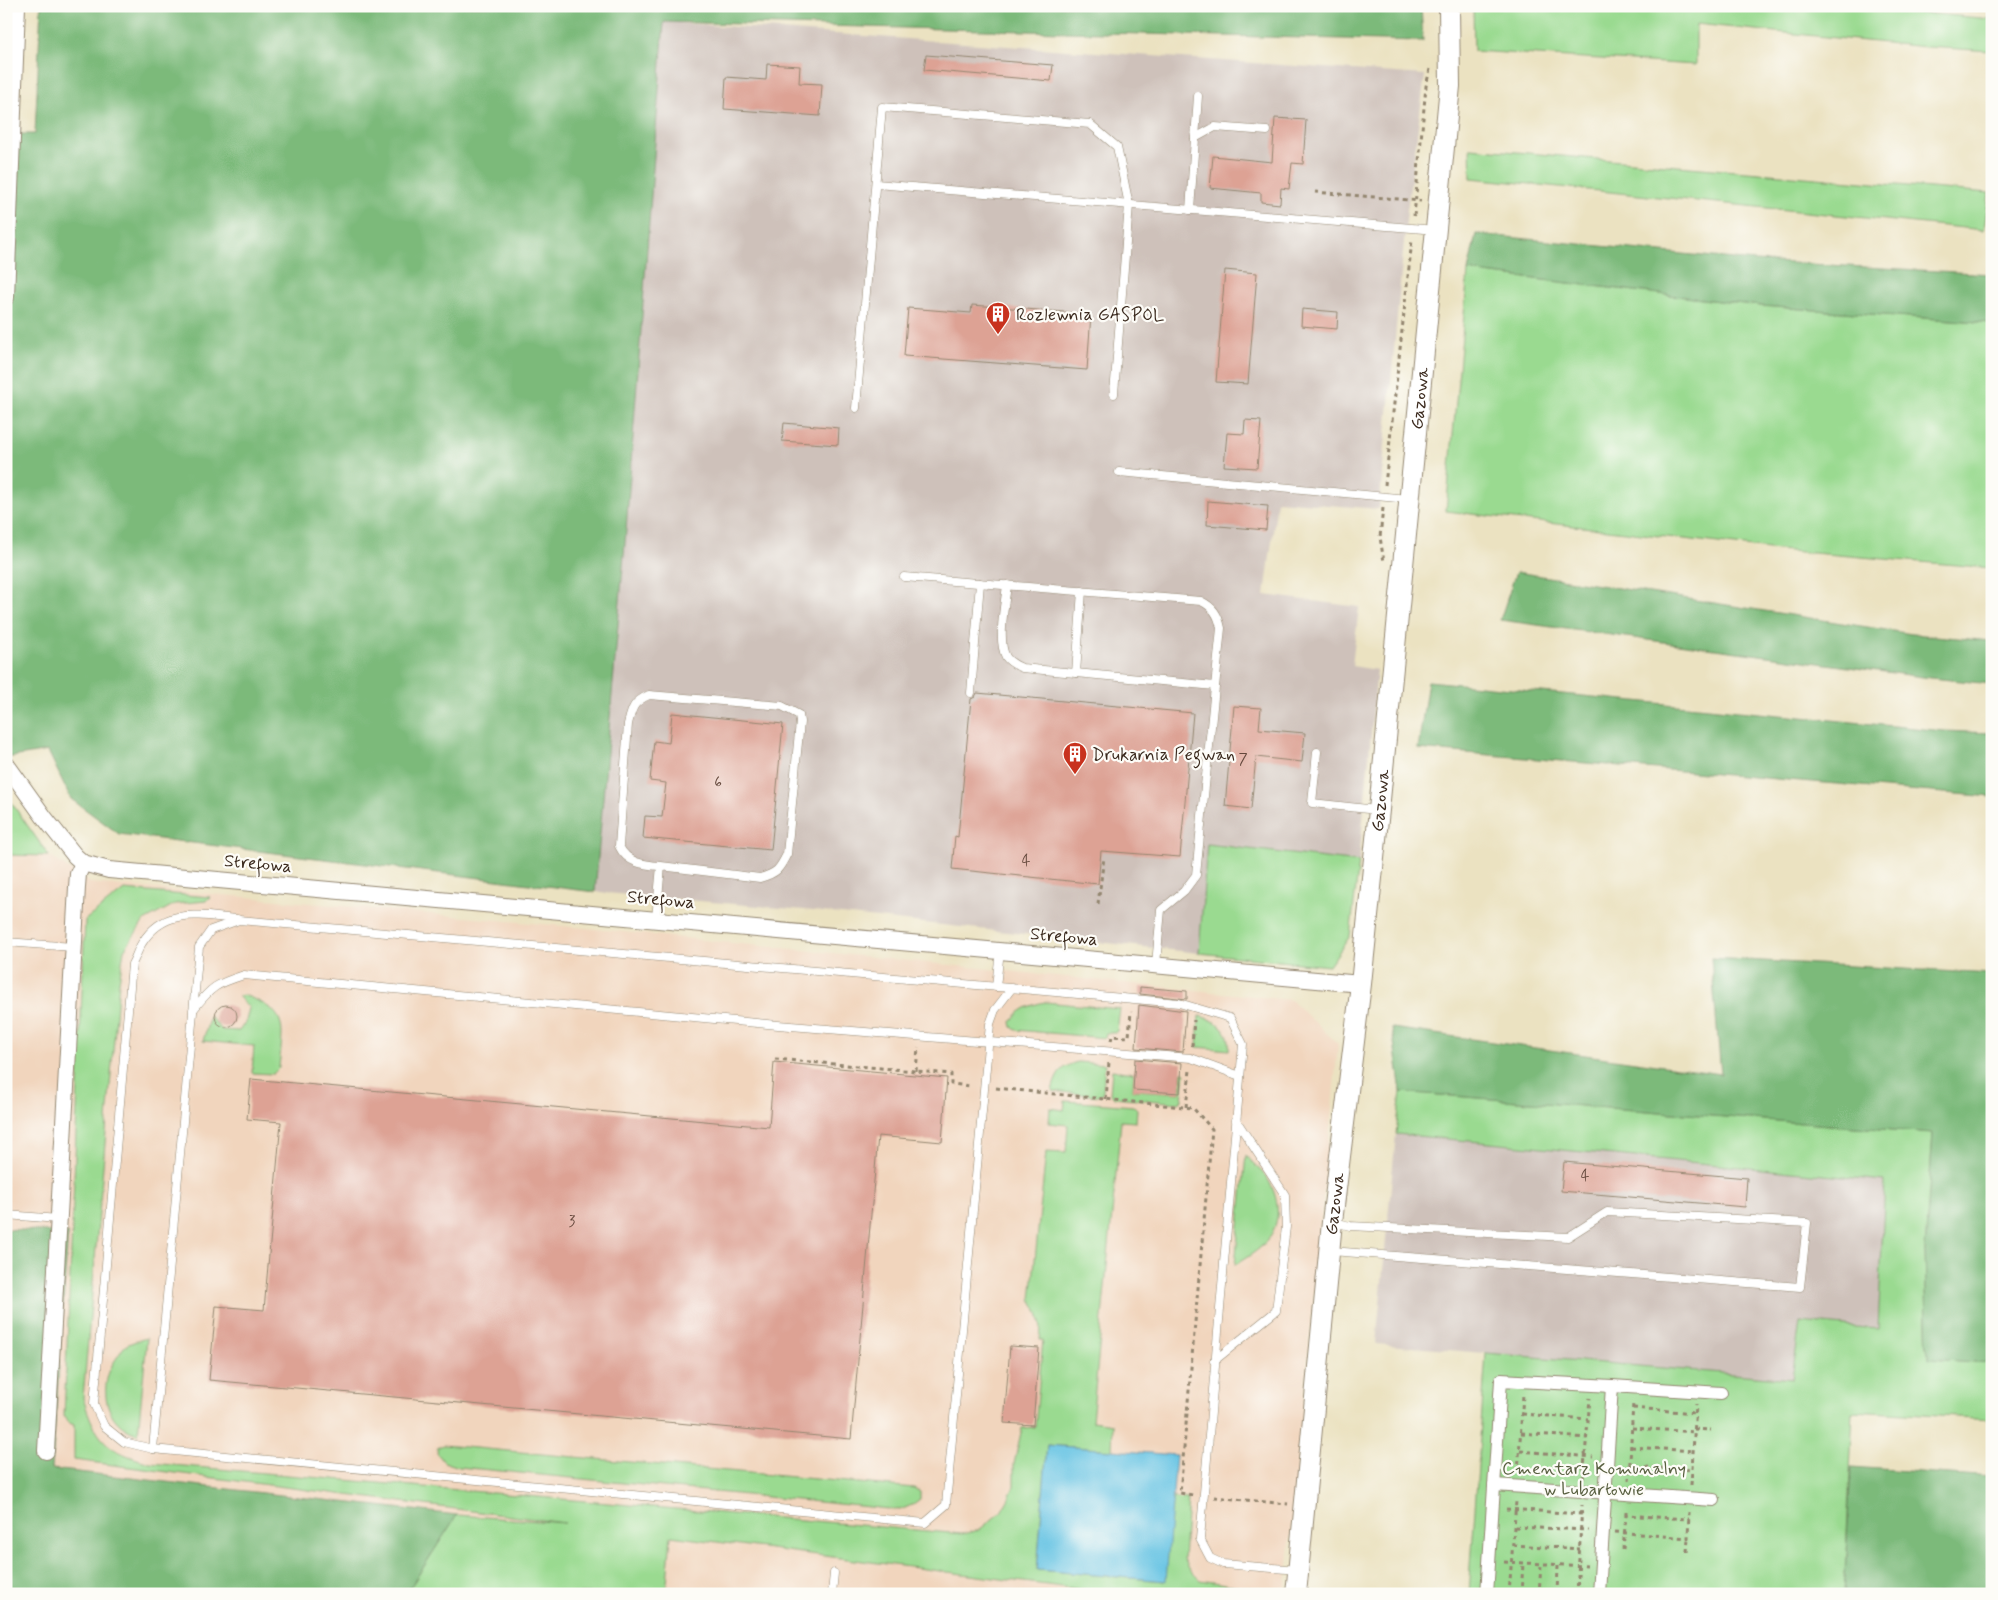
<svg xmlns="http://www.w3.org/2000/svg" width="1998" height="1600" font-family="Mynerve,sans-serif">
	<rect width="100%" height="100%" fill="#fdfcf7"/>
	<filter id="ink" filterUnits="userSpaceOnUse"><feTurbulence type="fractalNoise" baseFrequency=".02" numOctaves="2"/><feDisplacementMap in="SourceGraphic" scale="10" xChannelSelector="R" yChannelSelector="G"/><feConvolveMatrix kernelMatrix="1 2 1 2 8 2 1 2 1" color-interpolation-filters="sRGB"/></filter>
	<filter id="wash" filterUnits="userSpaceOnUse"><feTurbulence type="fractalNoise" baseFrequency=".0096" numOctaves="4" result="noise"/><feDisplacementMap in="SourceGraphic" scale="20" xChannelSelector="R" yChannelSelector="G"/><feGaussianBlur stdDeviation="1.12" result="paint"/><feColorMatrix in="noise" values="0 0 0 0 0 0 0 0 0 0 0 0 0 0 0 0 0 1.4 0 .05"/><feComposite in="paint" operator="in"/></filter>
	<g filter="url(#wash)">
		<rect width="100%" height="100%" fill="#ebe2c1"/>
		<polygon fill="#f1d5bd" points="6,855 49,856 90,883 585,928 1291,1000 1338,1044 1285,1594 666,1594 671,1531 457,1515 52,1469 68,1233 6,1229"/>
		<g fill="#cec1ba">
			<polygon points="664,22 1425,75 1407,210 1379,509 1277,501 1265,595 1359,607 1352,666 1377,670 1359,862 1207,844 1199,953 804,910 595,892 625,543"/>
			<polygon points="1396,1134 1885,1180 1878,1329 1800,1322 1793,1379 1376,1344"/>
		</g>
		<g fill="#9ada90" stroke="#6a8257">
			<polygon points="1473,6 1842,6 1992,19 1992,51 1926,47 1696,24 1696,65 1474,51"/>
			<polygon points="1470,148 1989,193 1984,230 1471,178"/>
			<polygon points="1468,271 1761,306 1992,323 1992,568 1778,550 1446,511"/>
			<polygon points="6,795 49,856 6,855"/>
			<polygon points="1207,844 1359,862 1350,936 1329,966 1199,953"/>
			<path d="M 124,890 L 210,897 L 206,901 L 175,904 L 144,921 L 124,950 L 119,982 L 83,1398 C 97,1442 106,1450 150,1463 L 962,1534 L 979,1530 L 1001,1512 L 1008,1500 L 1014,1486 L 1014,1464 L 1022,1428 L 1035,1427 L 1043,1340 L 1040,1340 C 1042,1323 1040,1313 1031,1299 L 1046,1152 L 1066,1153 L 1068,1125 L 1049,1123 L 1050,1108 L 1064,1110 L 1065,1101 L 1134,1106 L 1137,1109 L 1136,1122 L 1121,1121 L 1092,1421 L 1113,1424 L 1112,1450 L 1047,1445 L 1037,1570 L 1165,1581 L 1172,1498 L 1188,1499 L 1184,1559 L 1190,1570 L 1200,1580 L 1250,1588 L 1260,1594 L 1116,1594 L 671,1536 L 666,1594 L 406,1594 L 457,1515 L 565,1523 L 74,1460 L 74,1425 L 67,1422 L 64,1416 L 85,920 Z"/>
			<path d="M 244,995 C 290,1013 283,1024 279,1068 L 273,1074 L 252,1073 L 254,1046 L 203,1041 L 210,1016 L 222,1030 L 239,1031 L 246,1021 L 249,1008 L 238,996 Z"/>
			<path d="M 1045,1002 L 1120,1009 L 1117,1031 L 1115,1033 L 1106,1033 L 1105,1038 L 1016,1030 L 1012,1027 L 1011,1022 C 1019,1009 1030,1005 1045,1002 Z"/>
			<path d="M 1199,1016 C 1218,1021 1231,1029 1229,1050 L 1197,1047 Z"/>
			<path d="M 1078,1062 L 1105,1064 L 1103,1093 L 1100,1096 L 1052,1091 C 1056,1075 1061,1066 1078,1062 Z"/>
			<polygon points="1112,1070 1134,1073 1133,1090 1180,1093 1182,1072 1185,1072 1182,1100 1178,1103 1114,1097 1110,1094"/>
			<polygon points="1401,1092 1933,1133 1925,1250 1928,1359 1992,1363 1992,1419 1853,1411 1844,1594 1469,1594 1486,1353 1792,1379 1800,1322 1878,1329 1885,1181 1396,1134"/>
			<path d="M 1246,1155 C 1252,1163 1261,1170 1267,1178 C 1281,1200 1282,1226 1263,1245 C 1255,1253 1244,1259 1235,1265 Z"/>
			<path d="M 147,1338 L 138,1434 C 104,1425 97,1385 116,1359 C 119,1355 122,1349 125,1346 C 131,1342 140,1340 147,1338 Z"/>
			<polygon points="443,1445 914,1488 920,1492 920,1499 912,1505 900,1510 459,1467 444,1462 437,1453 438,1447"/>
		</g>
		<g fill="#7bba7a" stroke="#5b724c">
			<polygon points="41,6 1421,6 1423,41 664,22 625,543 595,892 119,834 71,799 48,751 6,758 6,134 35,134"/>
			<polygon points="1476,234 1755,261 1992,274 1992,323 1761,306 1468,271"/>
			<polygon points="1516,572 1912,634 1992,641 1992,684 1930,678 1500,620"/>
			<polygon points="1428,681 1945,731 1992,733 1992,797 1418,749"/>
			<polygon points="1711,958 1992,974 1992,1363 1928,1359 1925,1250 1933,1133 1401,1092 1392,1028 1721,1074"/>
			<polygon points="6,1229 68,1233 52,1469 457,1515 406,1594 6,1594"/>
			<polygon points="1851,1467 1992,1477 1992,1594 1844,1594"/>
		</g>
		<polygon fill="#64c2e3" stroke="#507680" points="1047,1445 1176,1455 1166,1581 1037,1570"/>
		<g id="blocks">
			<g fill="#dda294">
				<polygon points="926,55 1053,65 1051,81 924,70"/>
				<polygon points="767,64 800,66 799,83 822,84 820,116 724,109 726,77 766,80"/>
				<polygon points="1275,118 1306,120 1303,164 1292,163 1289,189 1281,188 1280,204 1261,202 1261,193 1210,188 1213,156 1272,162"/>
				<polygon points="1225,270 1257,273 1248,384 1216,382"/>
				<polygon points="972,305 1091,314 1087,370 904,356 908,308 971,313"/>
				<polygon points="1302,309 1338,312 1337,329 1301,326"/>
				<polygon points="1245,420 1261,421 1257,468 1224,466 1227,433 1244,434"/>
				<polygon points="784,423 839,428 838,445 782,441"/>
				<polygon points="1208,501 1268,506 1266,530 1207,525"/>
				<polygon points="977,693 1193,713 1180,857 1101,851 1098,884 952,869 955,836 958,837 971,699 975,697"/>
				<polygon points="1234,706 1261,708 1259,729 1305,733 1302,762 1256,757 1251,809 1225,806"/>
				<polygon points="672,713 783,724 771,850 643,838 645,816 662,817 666,783 650,781 654,741 669,743"/>
				<polygon points="1140,987 1187,991 1187,999 1140,994"/>
				<polygon points="1139,1005 1186,1011 1183,1052 1136,1048"/>
				<circle cx="226" cy="1016" r="11"/>
				<polygon points="1135,1059 1182,1063 1180,1093 1133,1090"/>
				<polygon points="774,1062 947,1078 942,1142 878,1136 851,1439 209,1380 216,1306 264,1310 281,1122 247,1119 251,1079 769,1127"/>
				<polygon points="1564,1162 1747,1178 1745,1207 1561,1191"/>
				<polygon points="1010,1346 1039,1348 1033,1425 1004,1423"/>
			</g>
		</g>
	</g>
	<g filter="url(#ink)">
		<use href="#blocks" fill-opacity="0" stroke="#938670" stroke-width="1"/>
		<g fill="none" stroke-linecap="round" stroke-linejoin="round">
			<defs>
				<g id="service">
					<polyline points="1195,138 1215,127 1267,131"/>
					<polyline points="876,184 1436,230"/>
					<polyline points="1190,210 1198,96"/>
					<polyline points="856,408 882,107 1090,124 1117,147 1129,205 1114,394"/>
					<polyline points="1119,472 1408,499"/>
					<path d="M 904,577 L 1201,601 C 1213,607 1218,614 1221,628 L 1196,875 L 1184,891 L 1161,910 L 1156,964"/>
					<path d="M 1007,585 C 1005,603 997,641 1006,657 C 1010,663 1016,665 1022,668 L 1215,686"/>
					<polyline points="1076,673 1082,591"/>
					<polyline points="971,693 980,583"/>
					<polyline points="1317,752 1312,803 1377,810"/>
					<path d="M 656,919 L 661,866 L 760,878 C 777,873 779,870 787,854 L 800,722 L 799,715 L 782,706 L 649,695 C 633,702 632,708 628,724 L 619,846 C 627,863 643,865 661,866"/>
					<polyline points="6,942 73,947"/>
					<polyline points="996,987 1000,950"/>
					<polyline points="1012,988 995,1010 990,1024 946,1505 925,1523 153,1449 199,947 211,930 239,920 1179,1003 1230,1018 1243,1044 1200,1539 1210,1558 1223,1564 1298,1570"/>
					<path d="M 193,1010 C 212,986 216,984 244,975 L 778,1025 L 1191,1058 L 1240,1076"/>
					<polyline points="6,1215 59,1219"/>
					<polyline points="1331,1251 1800,1287 1807,1223 1607,1212 1568,1237 1350,1226 1334,1222"/>
					<polyline points="1214,1361 1276,1311 1286,1227 1285,1195 1236,1120"/>
					<path d="M 153,1449 L 124,1442 L 104,1426 L 94,1404 L 132,964 C 136,957 138,949 142,943 C 165,906 200,916 237,919"/>
					<polyline points="832,1594 834,1573"/>
				</g>
				<g id="pedestrian">
					<polyline points="1612,1386 1721,1393"/>
					<polyline points="1494,1485 1714,1500"/>
					<polyline points="1487,1594 1501,1380 1612,1386 1599,1594"/>
				</g>
				<g id="minor">
					<polyline points="6,297 17,6"/>
					<polyline points="6,764 44,817 75,856 83,863 109,870 1361,984"/>
					<polyline points="46,1451 77,887 78,874 83,863"/>
				</g>
				<g id="tertiary">
					<path id="s1" d="M 1296,1594 L 1332,1222 L 1361,984 L 1379,810 L 1450,86 L 1449,6"/>
				</g>
			</defs>
			<use href="#service" stroke="#938670" stroke-width="9"/>
			<use href="#pedestrian" stroke="#938670" stroke-width="14"/>
			<use href="#minor" stroke="#938670" stroke-width="18"/>
			<use href="#tertiary" stroke="#938670" stroke-width="22"/>
			<g stroke="#938670" stroke-width="3" stroke-dasharray="4 4" stroke-linecap="butt">
				<polyline points="1315,192 1421,201"/>
				<polyline points="1414,216 1426,86 1430,69"/>
				<polyline points="1385,485 1412,240"/>
				<polyline points="1383,508 1380,537 1384,562"/>
				<polyline points="1098,904 1104,857"/>
				<polyline points="1111,1041 1112,1036 1129,1037 1131,1011"/>
				<polyline points="1192,1046 1194,1020"/>
				<polyline points="775,1059 951,1074 951,1084 972,1086"/>
				<polyline points="916,1071 918,1047"/>
				<polyline points="996,1088 1193,1108 1212,1129 1180,1493 1193,1495"/>
				<polyline points="1106,1099 1109,1062"/>
				<polyline points="1186,1107 1190,1070"/>
				<polyline points="1633,1408 1695,1413"/>
				<polyline points="1522,1414 1588,1419"/>
				<polyline points="1632,1428 1694,1432"/>
				<polyline points="1694,1429 1711,1430"/>
				<polyline points="1521,1433 1587,1438"/>
				<polyline points="1631,1447 1693,1451"/>
				<polyline points="1520,1451 1593,1457"/>
				<polyline points="1629,1466 1692,1470"/>
				<polyline points="1518,1472 1523,1394"/>
				<polyline points="1583,1479 1590,1398"/>
				<polyline points="1629,1481 1633,1402"/>
				<polyline points="1691,1485 1696,1404"/>
				<polyline points="1214,1497 1288,1504"/>
				<polyline points="1506,1509 1582,1514"/>
				<polyline points="1626,1515 1626,1507"/>
				<polyline points="1515,1527 1589,1530"/>
				<polyline points="1615,1532 1688,1538 1689,1512"/>
				<polyline points="1513,1545 1580,1549"/>
				<polyline points="1623,1549 1626,1515 1689,1519"/>
				<polyline points="1687,1552 1688,1538"/>
				<polyline points="1504,1562 1587,1566"/>
				<polyline points="1509,1594 1516,1501"/>
				<polyline points="1521,1594 1523,1564"/>
				<polyline points="1539,1594 1541,1565"/>
				<polyline points="1557,1594 1558,1566"/>
				<polyline points="1577,1594 1582,1505"/>
			</g>
			<use href="#service" stroke="#fff" stroke-width="8"/>
			<use href="#pedestrian" stroke="#fff" stroke-width="12"/>
			<use href="#minor" stroke="#fff" stroke-width="16"/>
			<use href="#tertiary" stroke="#fff" stroke-width="20"/>
		</g>
	</g>
	<defs>
		<symbol id="building-pin" viewBox="-11 -11 22 30"><path d="M0 17L-7.5 6A9.5 9.5 0 1 1 7.5 6Z" fill="#c8321e" stroke="#fdfcf7"/><path d="M-4-6H4V6H1V3H-1V6H-4ZM-2.5-4.3h1.7v1.8h-1.7ZM.8-4.3h1.7v1.8H.8ZM-2.5-1h1.7V.8h-1.7ZM.8-1h1.7V.8H.8Z" fill="#fff"/></symbol>
	</defs>
	<g fill-rule="evenodd">
		<use href="#building-pin" x="984" y="300" width="28" height="38"/>
		<use href="#building-pin" x="1061" y="740" width="28" height="38"/>
	</g>
	<g text-anchor="middle" stroke-width="4.5" stroke-linejoin="round" paint-order="stroke">
		<g font-size="15" fill="#64483c">
			<text x="1243" y="764">7</text>
			<text x="718" y="787">6</text>
			<text x="1026" y="865">4</text>
			<text x="1585" y="1180">4</text>
			<text x="572" y="1226">3</text>
		</g>
		<g font-size="18" fill="#3b2a1e" stroke="#fdfcf7" text-anchor="start">
			<text x="1016" y="320">Rozlewnia GASPOL</text>
			<text x="1092" y="760">Drukarnia Pegwan</text>
		</g>
		<g font-size="18" fill="#3b2a1e" stroke="#fdfcf7">
			<text dy="6" stroke="none"><textPath href="#s1" startOffset="1202">Gazowa</textPath></text>
			<text dy="6" stroke="none"><textPath href="#s1" startOffset="798">Gazowa</textPath></text>
			<text transform="translate(258 863) rotate(5)" y="6">Strefowa</text>
			<text transform="translate(661 899) rotate(5)" y="6">Strefowa</text>
			<text transform="translate(1064 936) rotate(5)" y="6">Strefowa</text>
			<text dy="6" stroke="none"><textPath href="#s1" startOffset="392">Gazowa</textPath></text>
		</g>
		<g font-size="18" fill="#585f40" stroke="#fdfcf7">
			<text x="1594" y="1474">Cmentarz Komunalny<tspan x="1594" dy="21">w Lubartowie</tspan></text>
		</g>
	</g>
	<rect width="1998" height="1600" fill="none" stroke="#fdfcf7" stroke-width="25"/>
</svg>
